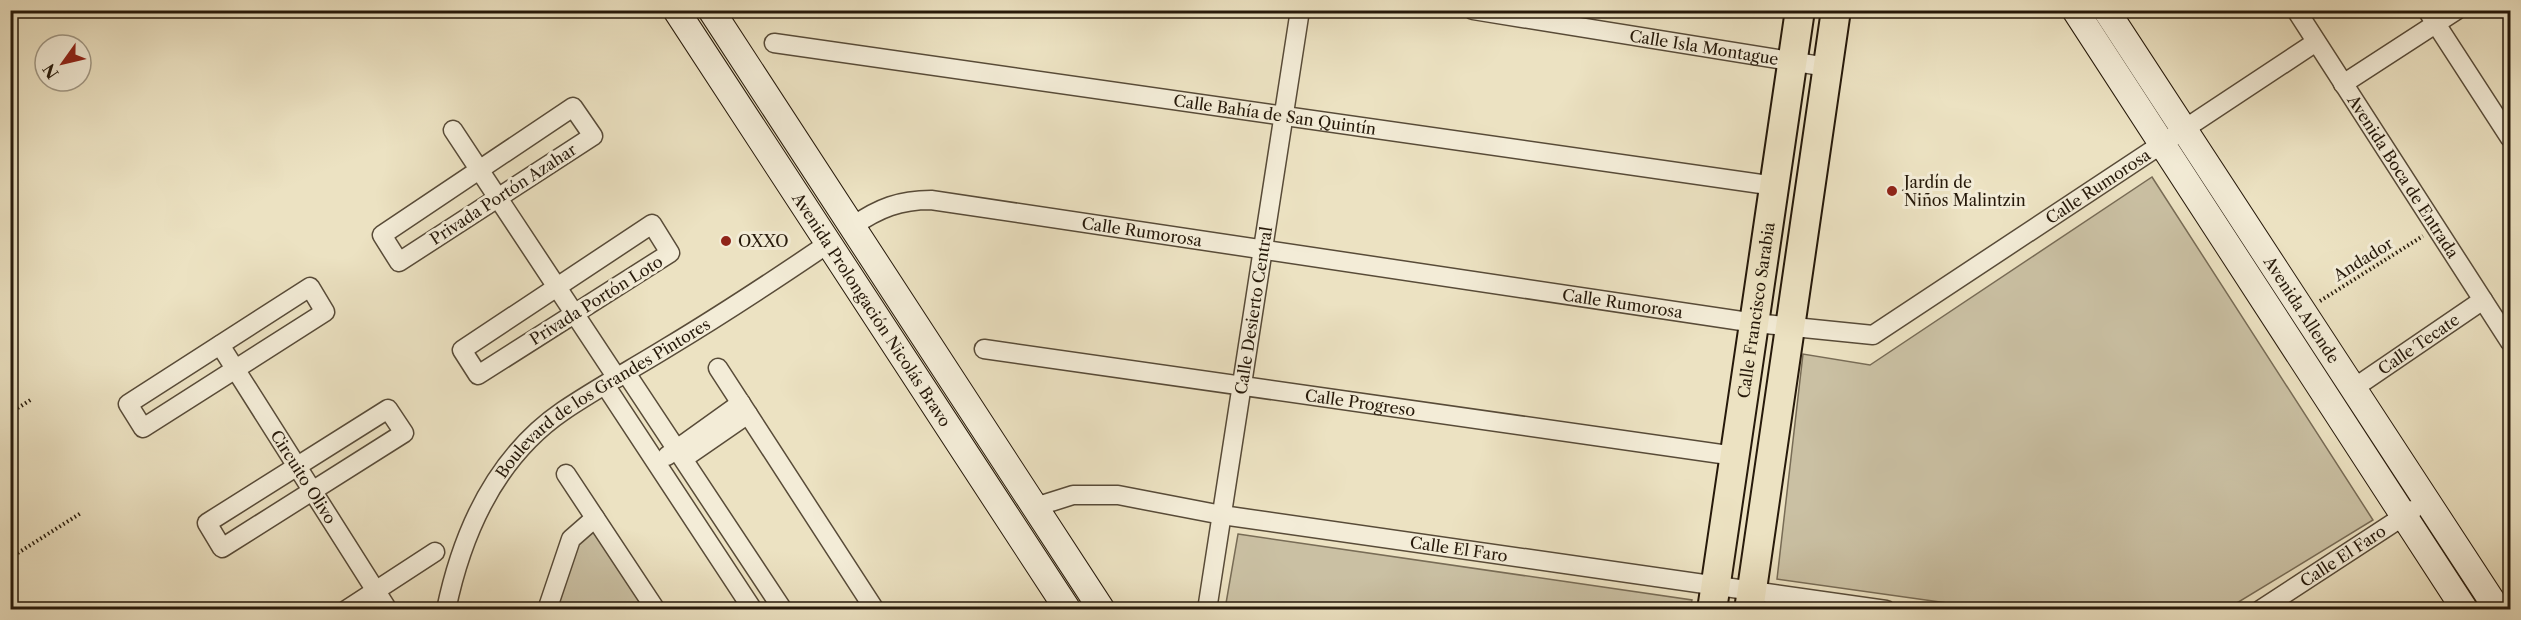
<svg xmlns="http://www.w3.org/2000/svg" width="2521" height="620" font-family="'Libre Caslon Text',serif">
	<rect width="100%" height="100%" fill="#ece2c2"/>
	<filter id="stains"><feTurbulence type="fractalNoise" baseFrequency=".00333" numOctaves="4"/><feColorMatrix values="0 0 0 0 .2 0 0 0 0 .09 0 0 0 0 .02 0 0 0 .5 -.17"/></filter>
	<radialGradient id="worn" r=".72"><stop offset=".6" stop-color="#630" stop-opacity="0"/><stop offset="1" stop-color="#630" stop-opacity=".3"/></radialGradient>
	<g fill="#cac0a3" stroke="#786c56" stroke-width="1.5">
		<polygon points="2152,177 2373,520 2227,609 1997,610 1777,579 1803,354 1870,365"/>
		<polygon points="596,524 651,610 554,610 573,541"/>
		<polygon points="1238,534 1692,600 1690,609 1225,609"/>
	</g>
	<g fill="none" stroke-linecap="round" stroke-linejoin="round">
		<defs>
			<g id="street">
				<path id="s1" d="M 1473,10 L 1827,67"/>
				<path id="s2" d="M 2296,10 L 2510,342"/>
				<polyline points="2427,10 2510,138"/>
				<path id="s3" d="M 774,43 L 1775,186"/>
				<polyline points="2343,84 2457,10"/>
				<polygon points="573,107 593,136 399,262 382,235"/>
				<polyline points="453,130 617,378"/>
				<polygon points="652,224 670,253 478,375 462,350"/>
				<path id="s4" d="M 853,226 C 879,208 900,200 931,200 L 1755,323 L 1873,335 L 2316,42"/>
				<polygon points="310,287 325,312 143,428 128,404"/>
				<path id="s5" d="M 220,345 L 388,610"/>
				<path id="s6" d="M 984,349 L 1735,456"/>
				<polyline points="718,368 875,610"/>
				<polyline points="626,373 783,610"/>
				<polyline points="605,385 753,610"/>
				<path id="s7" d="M 2354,388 L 2483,300"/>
				<polygon points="388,409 404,433 222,548 207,523"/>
				<polyline points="690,454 748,414"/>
				<polyline points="667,456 741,403"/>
				<polyline points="566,474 656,610"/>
				<path id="s8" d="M 1035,507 L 1073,495 L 1118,495 L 1222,515 L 1886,610"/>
				<polyline points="346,610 435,552"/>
				<path id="s9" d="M 446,610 C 462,533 496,457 563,411 C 597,388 634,368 668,347 C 723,314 776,279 829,243"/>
				<polyline points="547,610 571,539 595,518"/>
				<path id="s10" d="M 1207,610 L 1300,10"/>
				<path id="s11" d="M 2260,610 L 2413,510"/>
			</g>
			<g id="secondary">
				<path id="s12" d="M 676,10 L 1068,610"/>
				<polyline points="711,10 1102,610"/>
				<polyline points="2075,10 2465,610"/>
				<path id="s13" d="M 2106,10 L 2498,610"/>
			</g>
			<g id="primary">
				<path id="s14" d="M 1712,610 L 1800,10"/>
				<polyline points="1749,610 1836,10"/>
			</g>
		</defs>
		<use href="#street" stroke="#584b38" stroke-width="21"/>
		<use href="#secondary" stroke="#26190a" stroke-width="28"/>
		<use href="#primary" stroke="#26190a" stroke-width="32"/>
		<g stroke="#26190a" stroke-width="4" stroke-dasharray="1.5 3" stroke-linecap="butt">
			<polyline points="2320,301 2423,236"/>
			<polyline points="10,413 32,399"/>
			<polyline points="10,558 81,513"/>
		</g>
		<use href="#street" stroke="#f3ecd7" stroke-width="18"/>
		<use href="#secondary" stroke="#f3ecd7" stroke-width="26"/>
		<use href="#primary" stroke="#ece2c2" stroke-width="28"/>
	</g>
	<g fill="#8f2418" stroke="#f3ecd7" stroke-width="2">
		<circle cx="1892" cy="191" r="6"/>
		<circle cx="726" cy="241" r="6"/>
	</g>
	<g text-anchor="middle" stroke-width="6" stroke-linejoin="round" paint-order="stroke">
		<g font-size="16" fill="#26190a" stroke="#f3ecd7">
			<text dy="6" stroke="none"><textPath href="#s1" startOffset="234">Calle Isla Montague</textPath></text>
			<text dy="6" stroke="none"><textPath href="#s3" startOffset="506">Calle Bahía de San Quintín</textPath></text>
			<text dy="6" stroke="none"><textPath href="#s2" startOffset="198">Avenida Boca de Entrada</textPath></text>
			<text dy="6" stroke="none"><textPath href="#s4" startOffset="1305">Calle Rumorosa</textPath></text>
			<text transform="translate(503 194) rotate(-33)" y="6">Privada Portón Azahar</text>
			<text dy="6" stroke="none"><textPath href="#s4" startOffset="297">Calle Rumorosa</textPath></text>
			<text transform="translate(2363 259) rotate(-32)" y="6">Andador</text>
			<text transform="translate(596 300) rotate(-32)" y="6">Privada Portón Loto</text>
			<text dy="6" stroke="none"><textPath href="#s4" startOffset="783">Calle Rumorosa</textPath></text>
			<text dy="6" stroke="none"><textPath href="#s12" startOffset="358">Avenida Prolongación Nicolás Bravo</textPath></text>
			<text dy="6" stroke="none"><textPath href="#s10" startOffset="303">Calle Desierto Central</textPath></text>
			<text dy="6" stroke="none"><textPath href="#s14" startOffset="303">Calle Francisco Sarabia</textPath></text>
			<text dy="6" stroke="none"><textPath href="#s13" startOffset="358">Avenida Allende</textPath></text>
			<text dy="6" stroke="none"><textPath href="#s7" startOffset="78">Calle Tecate</textPath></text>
			<text dy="6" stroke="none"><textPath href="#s9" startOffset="276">Boulevard de los Grandes Pintores</textPath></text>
			<text dy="6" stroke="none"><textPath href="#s6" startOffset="380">Calle Progreso</textPath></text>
			<text dy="6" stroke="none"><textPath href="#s5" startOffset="156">Circuito Olivo</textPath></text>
			<text dy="6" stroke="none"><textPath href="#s8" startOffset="430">Calle El Faro</textPath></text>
			<text dy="6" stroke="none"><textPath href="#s11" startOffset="99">Calle El Faro</textPath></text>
		</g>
		<g font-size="16" fill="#26190a" stroke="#f3ecd7" text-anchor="start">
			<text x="1904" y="188">Jardín de<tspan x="1904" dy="18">Niños Malintzin</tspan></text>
			<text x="738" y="247">OXXO</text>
		</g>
	</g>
	<rect width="2521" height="620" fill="none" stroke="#ece2c2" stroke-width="36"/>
	<rect x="12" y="12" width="2497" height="596" fill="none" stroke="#26190a" stroke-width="3"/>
	<rect x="18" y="18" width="2485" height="584" fill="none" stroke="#26190a" stroke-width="1.5"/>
	<g transform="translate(63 63) rotate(236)"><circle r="28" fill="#f3ecd7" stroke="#a19885" stroke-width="1.5"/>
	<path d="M0-4.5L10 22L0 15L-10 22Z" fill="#8f2418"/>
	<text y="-9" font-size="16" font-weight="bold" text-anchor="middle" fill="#26190a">N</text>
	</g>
	<rect width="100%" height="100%" filter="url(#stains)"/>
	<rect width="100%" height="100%" fill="url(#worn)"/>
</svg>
